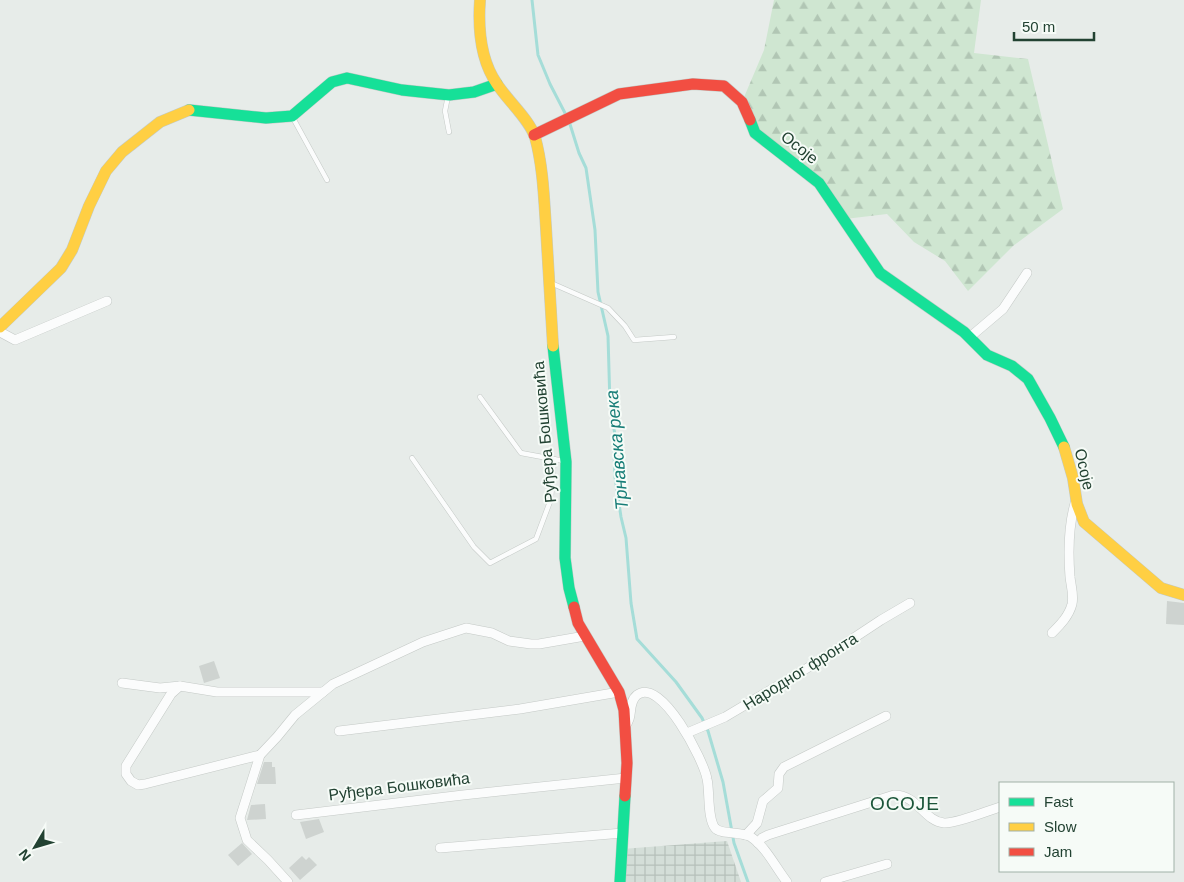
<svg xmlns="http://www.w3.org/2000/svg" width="1184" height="882" font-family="Arial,sans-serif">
	<defs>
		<pattern id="industrial-grid" width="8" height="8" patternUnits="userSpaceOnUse" patternTransform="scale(1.25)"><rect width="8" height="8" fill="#d4ded8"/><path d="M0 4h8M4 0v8" fill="none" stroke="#b6c0ba"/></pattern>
		<pattern id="forest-firs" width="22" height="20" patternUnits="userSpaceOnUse" patternTransform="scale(1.25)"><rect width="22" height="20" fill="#cfe6d1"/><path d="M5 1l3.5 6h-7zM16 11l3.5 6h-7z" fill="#b1c6b4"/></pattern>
	</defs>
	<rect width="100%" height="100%" fill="#e7ece9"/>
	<polygon fill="url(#industrial-grid)" points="727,841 741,882 620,882 622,849"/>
	<polygon fill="url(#forest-firs)" points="774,0 981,0 974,53 1028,59 1063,209 1013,246 968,291 945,261 914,242 887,214 845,219 819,183 755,133 742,102 764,50"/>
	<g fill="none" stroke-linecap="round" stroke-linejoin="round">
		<g stroke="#a5ddd8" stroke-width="3">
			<polyline points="532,0 538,55 550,84 566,115"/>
			<polyline points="569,121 579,153 586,168 595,230 598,292 608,336 610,405 615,435 614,452 615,477 621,517 626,538 631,603 637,639 676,682 702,718 708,731 723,782 734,843 748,882"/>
		</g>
	</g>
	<g fill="#ced3d0">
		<polygon points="1167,601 1184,603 1184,625 1166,624"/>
		<polygon points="214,661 220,678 204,683 199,666"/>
		<polygon points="264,762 272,762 272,767 275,767 276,784 257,784"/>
		<polygon points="265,804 266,819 247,820 251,805"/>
		<polygon points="319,819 324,832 306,839 300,822"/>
		<polygon points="242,843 252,854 238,866 228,855"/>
		<polygon points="302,856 306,860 309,857 317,865 300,880 289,868"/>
	</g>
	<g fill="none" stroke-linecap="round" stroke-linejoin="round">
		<defs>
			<g id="lane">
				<polyline points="448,96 445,111 449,132"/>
				<polyline points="293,118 327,180"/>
				<polyline points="551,283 608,308 625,326 634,340 674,337"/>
				<polyline points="480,397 521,453 564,461"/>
				<polyline points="412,458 474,547 490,563 536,539 551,499 554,459"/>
			</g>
			<g id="street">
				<polyline points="0,332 15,340 107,301"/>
				<polyline points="970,337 1003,309 1027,273"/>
				<path d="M 1052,633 C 1060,625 1069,616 1072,604 C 1074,595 1071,586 1070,577 C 1068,551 1068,525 1076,500"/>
				<polyline points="122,683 160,688 180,686 217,692 323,692"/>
				<polyline points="180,686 171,694 126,766 126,774 131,781 138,785 145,784 260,755"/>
				<path d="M 625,726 C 634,717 627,703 637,695 C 661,676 704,761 707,779 C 710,791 707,818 715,828 C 721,835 741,831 751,837 C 766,847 776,868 787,882"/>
				<polyline points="339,731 520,709 619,692"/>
				<polyline points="687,733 725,717 819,661 881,620 910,603"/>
				<polyline points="296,815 463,795 626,778"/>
				<polyline points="746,835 757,823 763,801 778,788 779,774 784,767 886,716"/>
				<path d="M 758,843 L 762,838 L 768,835 L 894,795 C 918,795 924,821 944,823 C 956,824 987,811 1000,807"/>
				<polyline points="440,848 623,833"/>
				<polyline points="288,882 268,860 247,840 240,818 260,755 277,737 295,715 333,684 423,642 466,628 492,633 509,641 531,644 539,644 585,636"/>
				<polyline points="825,882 887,864"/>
			</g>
			<g id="fast">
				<polyline points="189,110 266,118 292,116 332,82 347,78 402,90 449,95 474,92 497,84"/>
				<polyline points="750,120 755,133 819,183 880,273 964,332 987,355 1012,366 1028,379 1050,418 1064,447"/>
				<polyline points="553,346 566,462 565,558 569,588 574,607"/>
				<polyline points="620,882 625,796"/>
			</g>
			<g id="slow">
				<path d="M 480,0 C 478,28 481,61 497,84 C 508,101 529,119 535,137 C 543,166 544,198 546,228 C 548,267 551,307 553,346"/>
				<polyline points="0,327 61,268 72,250 89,206 106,171 122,152 160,122 189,110"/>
				<polyline points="1064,447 1073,478 1077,504 1084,522 1161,588 1184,595"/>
			</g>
			<g id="jam">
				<polyline points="534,135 619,94 693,84 724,86 742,102 750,120"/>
				<polyline points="574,607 578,623 619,692 624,710 627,763 625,796"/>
			</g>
		</defs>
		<use href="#lane" stroke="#c4c9c6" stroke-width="5.5"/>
		<use href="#street" stroke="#c4c9c6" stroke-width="10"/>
		<use href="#fast" stroke="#c2cac6" stroke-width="12"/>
		<use href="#slow" stroke="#c2cac6" stroke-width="12"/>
		<use href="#jam" stroke="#c2cac6" stroke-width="12"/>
		<use href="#lane" stroke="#fbfcfc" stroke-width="4.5"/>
		<use href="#street" stroke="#fbfcfc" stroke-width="9"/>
		<use href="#fast" stroke="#16e098" stroke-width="11"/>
		<use href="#slow" stroke="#ffcf43" stroke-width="11"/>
		<use href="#jam" stroke="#f24e42" stroke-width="11"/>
	</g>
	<g text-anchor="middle" stroke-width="4" stroke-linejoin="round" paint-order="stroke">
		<g font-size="16" fill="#224232" stroke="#f6fbf7">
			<text transform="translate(800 147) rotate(38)" y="6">Осоје</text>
			<text transform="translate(544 432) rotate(-95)" y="6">Руђера Бошковића</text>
			<text transform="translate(1085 469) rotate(77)" y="6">Осоје</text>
			<text transform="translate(800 671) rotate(-32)" y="6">Народног фронта</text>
			<text transform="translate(399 786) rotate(-7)" y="6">Руђера Бошковића</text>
		</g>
		<g font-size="18" font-style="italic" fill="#177d77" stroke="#f6fbf7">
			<text transform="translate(617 450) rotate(-95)" y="6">Трнавска река</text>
		</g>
		<g font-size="19" letter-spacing="1" fill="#1c563a" stroke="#f6fbf7">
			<text x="905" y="810">ОСОЈЕ</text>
		</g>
	</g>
	<rect x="999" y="782" width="175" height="90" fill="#f6fbf7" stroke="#a1b1a8"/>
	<rect x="1009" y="798" width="25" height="8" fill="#16e098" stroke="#a1b1a8"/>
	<text x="1044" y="807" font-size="15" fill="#224232">Fast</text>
	<rect x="1009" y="823" width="25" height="8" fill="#ffcf43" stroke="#a1b1a8"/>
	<text x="1044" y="832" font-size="15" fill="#224232">Slow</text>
	<rect x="1009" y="848" width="25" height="8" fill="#f24e42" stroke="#a1b1a8"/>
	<text x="1044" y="857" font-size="15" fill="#224232">Jam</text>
	<g transform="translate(35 847) rotate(232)" stroke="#f6fbf7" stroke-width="4" paint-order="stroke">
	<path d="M0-4L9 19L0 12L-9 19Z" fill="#224232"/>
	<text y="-8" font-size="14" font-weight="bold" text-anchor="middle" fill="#224232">N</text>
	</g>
	<path d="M1014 32v8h80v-8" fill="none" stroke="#224232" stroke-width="2.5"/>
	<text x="1022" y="32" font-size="15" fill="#224232" stroke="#f6fbf7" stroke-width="4" paint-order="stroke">50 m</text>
</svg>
